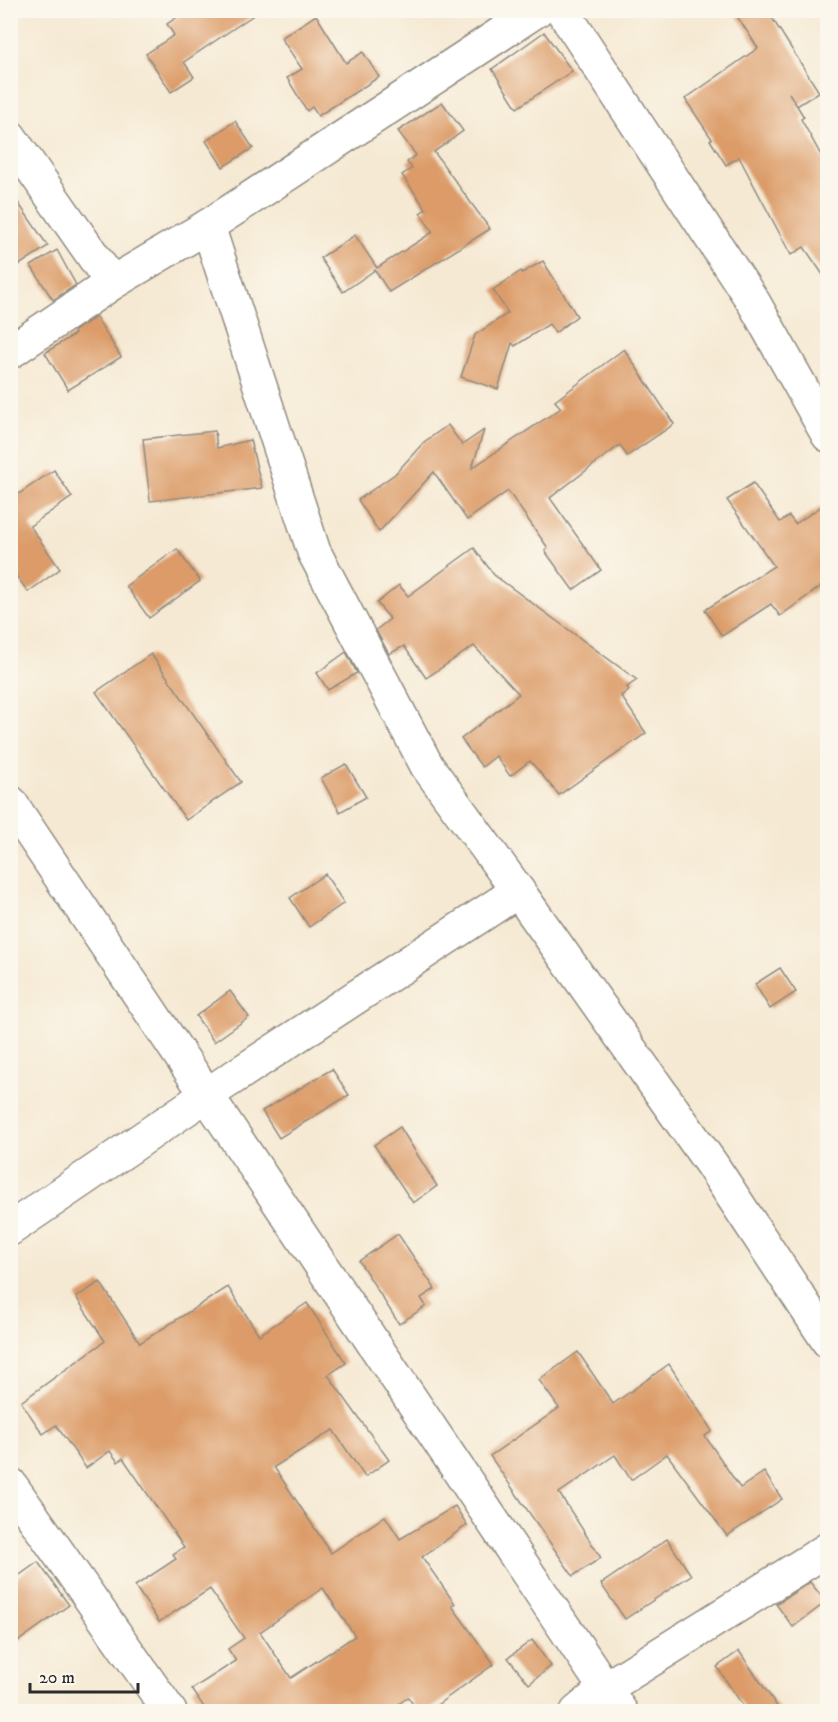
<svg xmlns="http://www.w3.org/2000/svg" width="838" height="1722" font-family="'IM FELL DW Pica',serif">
	<rect width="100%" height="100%" fill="#fbf7ec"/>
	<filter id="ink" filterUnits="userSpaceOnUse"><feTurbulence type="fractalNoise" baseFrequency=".0167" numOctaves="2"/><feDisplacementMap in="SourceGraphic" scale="12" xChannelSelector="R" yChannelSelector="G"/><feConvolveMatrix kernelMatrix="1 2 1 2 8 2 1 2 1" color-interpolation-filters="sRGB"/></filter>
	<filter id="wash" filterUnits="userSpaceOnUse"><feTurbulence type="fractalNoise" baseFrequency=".008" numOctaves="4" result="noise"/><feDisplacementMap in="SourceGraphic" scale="24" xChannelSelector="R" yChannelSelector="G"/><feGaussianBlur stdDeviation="1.35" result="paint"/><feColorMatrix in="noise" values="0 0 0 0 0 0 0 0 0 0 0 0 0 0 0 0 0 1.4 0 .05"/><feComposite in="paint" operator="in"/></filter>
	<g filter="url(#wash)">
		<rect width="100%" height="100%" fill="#f5e9d3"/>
		<g id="blocks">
			<g fill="#dc9b67" fill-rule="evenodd">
				<polygon points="188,10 261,10 184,62 194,77 171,92 146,54 174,35 167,24"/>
				<polygon points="733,10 767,10 819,92 797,106 789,93 804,117 801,119 828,168 828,282 804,247 791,255 739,157 726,165 710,140 712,139 685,99 758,48"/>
				<polygon points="316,15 346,63 363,52 379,77 318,116 312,107 307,111 287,78 302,69 281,38"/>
				<polygon points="544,32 572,71 517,108 492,69"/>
				<polygon points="442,102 463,131 434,152 490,229 389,292 375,270 343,292 320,258 355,235 377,268 433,232 420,213 426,209 402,175 412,168 407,162 416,155 398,131"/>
				<polygon points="235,121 253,148 223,167 206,141"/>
				<polygon points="10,191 48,246 10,271"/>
				<polygon points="57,250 76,285 53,300 31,266"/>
				<polygon points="543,261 577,316 555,333 549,324 515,346 512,343 498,389 461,377 475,335 508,313 493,290 521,271 522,273"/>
				<polygon points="96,317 121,357 68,390 45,353 75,334 74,331"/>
				<polygon points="624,349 674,424 627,456 620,445 550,498 601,570 573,590 545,551 548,548 508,491 467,520 434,472 379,532 358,500 395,474 424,442 448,425 462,445 484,430 472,468 561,408 555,401"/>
				<polygon points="215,431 217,448 250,440 262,488 150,501 143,439"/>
				<polygon points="54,470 72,497 30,526 60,569 28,592 10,567 10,500"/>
				<polygon points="753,483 780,522 789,516 795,524 828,502 828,581 780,616 771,604 722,636 705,610 774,566 727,500"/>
				<polygon points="474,548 494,575 637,680 627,687 629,690 621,696 646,733 559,795 530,761 510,776 496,756 482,767 461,739 519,694 474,646 426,678 404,646 389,654 376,630 390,619 377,603 399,585 408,596"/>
				<polygon points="177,549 200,581 149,618 126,586"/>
				<polygon points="346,652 357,673 328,690 317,673"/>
				<polygon points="151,654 241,782 186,820 96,692"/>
				<polygon points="346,764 366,797 340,812 321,778"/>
				<polygon points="325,874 344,903 309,927 290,898"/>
				<polygon points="780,968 796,992 770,1009 755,984"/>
				<polygon points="230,991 249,1017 214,1042 196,1016"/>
				<polygon points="332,1069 349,1095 279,1138 262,1111"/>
				<polygon points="400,1127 437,1186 413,1203 374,1145"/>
				<polygon points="398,1234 435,1289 421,1298 426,1306 399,1324 359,1261"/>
				<path d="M 100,1282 L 140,1343 L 228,1287 L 259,1335 L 307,1303 L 346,1363 L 328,1375 L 389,1460 L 365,1477 L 333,1430 L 274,1467 L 331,1553 L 385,1516 L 400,1539 L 455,1506 L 467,1525 L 422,1557 L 455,1604 L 452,1606 L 494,1664 L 427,1712 L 418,1712 L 408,1697 L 388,1712 L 207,1712 L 192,1689 L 236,1661 L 228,1649 L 244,1638 L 210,1589 L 159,1622 L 135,1586 L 176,1559 L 173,1554 L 184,1547 L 123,1458 L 118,1462 L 110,1451 L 86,1468 L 56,1425 L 43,1434 L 21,1402 L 105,1341 L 76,1297 ZM 323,1588 L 355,1636 L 291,1678 L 260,1632 Z"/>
				<polygon points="578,1352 613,1404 669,1364 712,1431 705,1436 740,1488 764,1472 782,1499 727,1536 667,1454 631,1480 615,1455 559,1493 601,1558 573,1576 490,1456 559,1408 539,1380"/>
				<polygon points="667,1539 691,1575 625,1619 601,1584"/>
				<polygon points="38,1562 69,1605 10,1647 10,1582"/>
				<polygon points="810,1582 826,1602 793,1627 776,1604"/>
				<polygon points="532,1640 551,1666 529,1684 508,1658"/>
				<polygon points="739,1651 781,1712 747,1712 717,1667"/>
			</g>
		</g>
	</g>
	<g filter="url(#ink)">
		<use href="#blocks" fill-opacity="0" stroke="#908a7f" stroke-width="1.5"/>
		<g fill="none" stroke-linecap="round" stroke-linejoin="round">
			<defs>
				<g id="minor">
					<polyline points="562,10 754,303 828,435"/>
					<polyline points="10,137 112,283"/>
					<polyline points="208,226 314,552 427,766 518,891"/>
					<polyline points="10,352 112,283 208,226 537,10"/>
					<polyline points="10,802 621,1712"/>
					<polyline points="10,1229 208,1094 518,891 712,1165 828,1341"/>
					<polyline points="10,1484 170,1712"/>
					<polyline points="577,1712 606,1688 828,1549"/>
				</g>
			</defs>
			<use href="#minor" stroke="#908a7f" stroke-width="36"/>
			<use href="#minor" stroke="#fff" stroke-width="33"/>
		</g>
	</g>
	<rect width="838" height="1722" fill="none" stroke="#fbf7ec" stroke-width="36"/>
	<path d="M30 1683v9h108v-9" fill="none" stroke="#2b2b2b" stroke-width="3"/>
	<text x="39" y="1683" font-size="18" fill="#2b2b2b" stroke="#fbf7ec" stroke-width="4.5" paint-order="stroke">20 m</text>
</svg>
